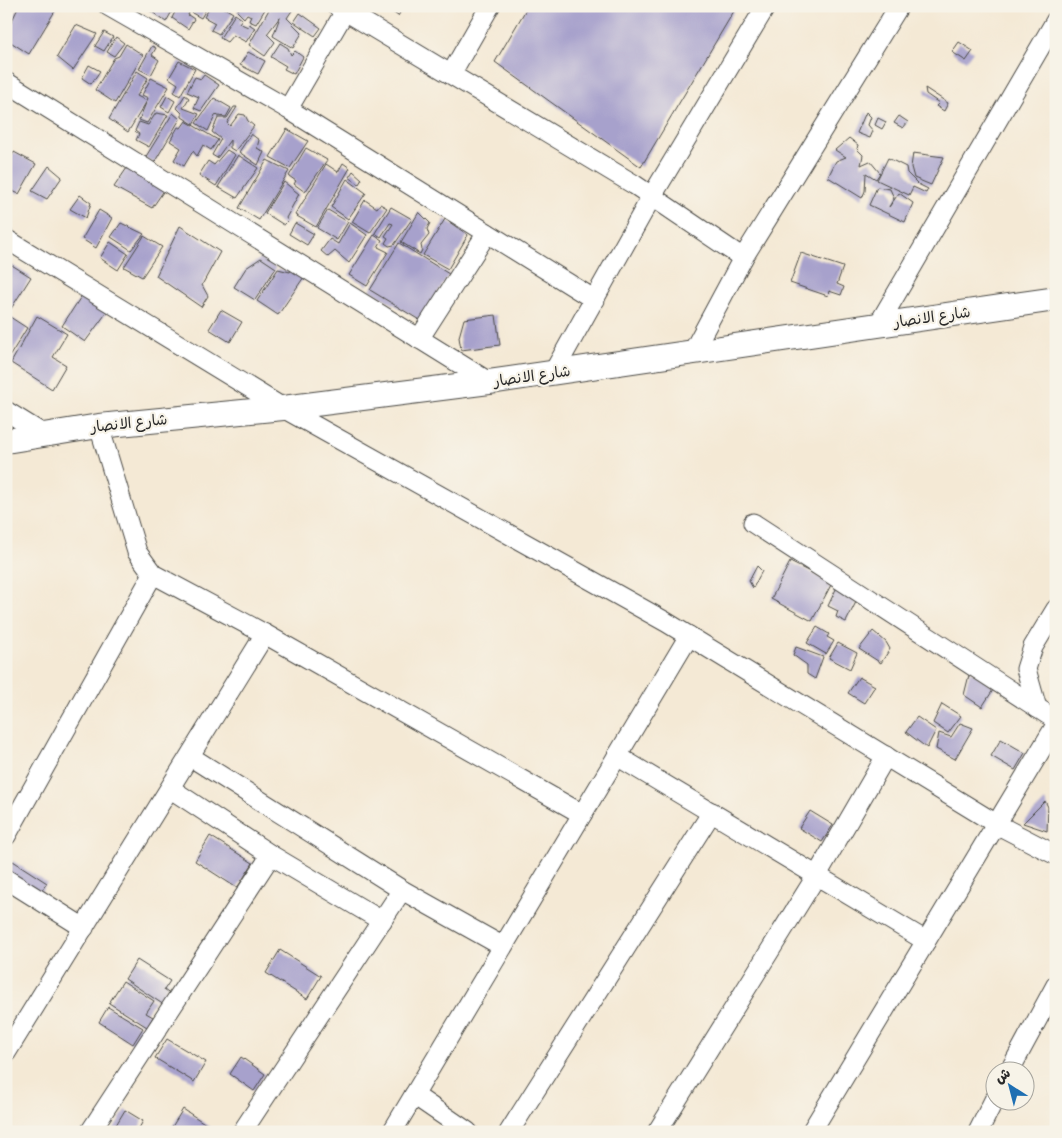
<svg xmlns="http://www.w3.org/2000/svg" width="1062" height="1138" font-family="Delius,'Playpen Sans Arabic',sans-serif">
	<rect width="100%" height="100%" fill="#f7f3e8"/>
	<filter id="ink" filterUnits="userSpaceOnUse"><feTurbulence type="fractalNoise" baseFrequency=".02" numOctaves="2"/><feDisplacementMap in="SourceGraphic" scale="10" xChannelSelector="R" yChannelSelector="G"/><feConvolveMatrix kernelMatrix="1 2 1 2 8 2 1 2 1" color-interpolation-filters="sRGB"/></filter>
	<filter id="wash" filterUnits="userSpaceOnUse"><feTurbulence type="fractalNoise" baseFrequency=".0096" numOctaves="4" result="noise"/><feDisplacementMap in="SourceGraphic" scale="20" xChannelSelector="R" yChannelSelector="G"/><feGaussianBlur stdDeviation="1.12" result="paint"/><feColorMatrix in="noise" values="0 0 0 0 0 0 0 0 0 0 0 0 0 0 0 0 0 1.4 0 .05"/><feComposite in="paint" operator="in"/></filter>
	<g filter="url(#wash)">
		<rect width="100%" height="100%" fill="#f4e9d5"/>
		<g id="blocks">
			<g fill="#a7a1cc">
				<polygon points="6,6 12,8 6,17"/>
				<polygon points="19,6 58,6 29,54 6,39 6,33"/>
				<polygon points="149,6 175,6 166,22 148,9"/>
				<polygon points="178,6 192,6 188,15 194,19 188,29 172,18"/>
				<polygon points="197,6 208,6 201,18 192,13"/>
				<polygon points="211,6 221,6 233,13 219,34 211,30 215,23 204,17"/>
				<polygon points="241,6 267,6 256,24 249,21 251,16 247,14 244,18 237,11"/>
				<polygon points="271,6 295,6 287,18 302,33 293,48 273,36 280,17 267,34 275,42 265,56 249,45"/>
				<polygon points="384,6 404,6 398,16"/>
				<polygon points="528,6 737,6 641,167 495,62"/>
				<polygon points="300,13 321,28 315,36 294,22"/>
				<polygon points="235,14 242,19 239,23 248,27 249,24 255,28 246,42 233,35 227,42 220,38"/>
				<polygon points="76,25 97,34 73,70 57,57"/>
				<polygon points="104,32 113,37 104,51 95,46"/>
				<polygon points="116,37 124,43 114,56 107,52"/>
				<polygon points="959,42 973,51 966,61 952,52"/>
				<polygon points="280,43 288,48 291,55 295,51 303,57 294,74 284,69 286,66 271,57"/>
				<polygon points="126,44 143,55 115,103 95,90 114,58 119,56"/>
				<polygon points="152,46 156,48 152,55 159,60 151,75 139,69"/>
				<polygon points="248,52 265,61 258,74 240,65"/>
				<polygon points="179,61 195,69 180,96 174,92 178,84 169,78"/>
				<polygon points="89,65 100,71 91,84 82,78"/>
				<polygon points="137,71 148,78 137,96 147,101 128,132 109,119"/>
				<polygon points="204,75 219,85 201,111 194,108 199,97 187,92 195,77 201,79"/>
				<polygon points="151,78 169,87 147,123 139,120 148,98 142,95"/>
				<polygon points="925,88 948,103 944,111 936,106 939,103 926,94"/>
				<polygon points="185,95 189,98 183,108 199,114 193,124 182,117 182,113 177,108"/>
				<polygon points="167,96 175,101 169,112 161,107"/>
				<polygon points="214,98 231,108 226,117 218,116 216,114 208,131 196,123"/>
				<polygon points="234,107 237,107 227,123 230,126 239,114 245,115 248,121 254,126 235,151 230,148 230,140 217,158 212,155 221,139 212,132 218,118 227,118"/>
				<polygon points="866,112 871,117 868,125 873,131 870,138 857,133"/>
				<polygon points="156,113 168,115 149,147 136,140 139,134 135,131 139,122 148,125"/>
				<polygon points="173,113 180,119 154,163 145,158"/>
				<polygon points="899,116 908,122 903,128 894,123"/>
				<polygon points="878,118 886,122 882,129 875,125"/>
				<polygon points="186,121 218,140 211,150 203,145 197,156 193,151 184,166 174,160 181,148 170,141 178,127 181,128"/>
				<polygon points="287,129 308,141 290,168 270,157"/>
				<polygon points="251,134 259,140 257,148 264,152 258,165 239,152"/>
				<polygon points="849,138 858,145 857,149 863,155 861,165 870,161 880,173 876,179 866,173 865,191 862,198 828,177 836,161 846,157 835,150"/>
				<polygon points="306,148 327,160 305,192 294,184 296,181 289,176"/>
				<polygon points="227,150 235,155 216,186 199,175 208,161 214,165"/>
				<polygon points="14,152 36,164 19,194 6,188 6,166"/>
				<polygon points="913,153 944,157 931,185 914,178 911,167"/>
				<polygon points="238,155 258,168 237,198 218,187"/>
				<polygon points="888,158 906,167 907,173 918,184 928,189 926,193 913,187 909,195 877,180"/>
				<polygon points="267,160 289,171 259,220 239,208"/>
				<polygon points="343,163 350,168 316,227 295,215 326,164 338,172"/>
				<polygon points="129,165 165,189 152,208 114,187"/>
				<polygon points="49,166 62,177 47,199 32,191"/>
				<polygon points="353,171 362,179 359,184 349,177"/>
				<polygon points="347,179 366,193 348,219 331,207"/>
				<polygon points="284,182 299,194 286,218 288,221 284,225 265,213"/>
				<polygon points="877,187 890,189 894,198 889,207 899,193 913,203 905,222 869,205"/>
				<polygon points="80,195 91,203 86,218 70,209"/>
				<polygon points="365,200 377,208 380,204 387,208 370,233 352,222"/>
				<polygon points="391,207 412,219 394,245 389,246 385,243 388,238 385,236 393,224 390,223 381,237 375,233"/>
				<polygon points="99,210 112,218 96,248 82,239"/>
				<polygon points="328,210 348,222 337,240 317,228"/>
				<polygon points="419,212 430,223 427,229 429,235 421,245 422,250 420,254 401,242"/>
				<polygon points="445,219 468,235 448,269 423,255"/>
				<polygon points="121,223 144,234 131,250 111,237"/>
				<polygon points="295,223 314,234 307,245 289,234"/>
				<polygon points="350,223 367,235 349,263 335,251 328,257 321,251 330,239 338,244"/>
				<polygon points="180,226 220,252 202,285 208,296 201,307 156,276"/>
				<polygon points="374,235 382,240 378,247 388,252 367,286 349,275"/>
				<polygon points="144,236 162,247 142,277 124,267"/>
				<polygon points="110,242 128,254 118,270 100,258"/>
				<polygon points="399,243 449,274 421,321 370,290"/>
				<polygon points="801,253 843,267 837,284 844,287 841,295 829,291 828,296 790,283"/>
				<polygon points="261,258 276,268 255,300 234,287 246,268"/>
				<polygon points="7,262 31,277 7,315 27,328 6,362"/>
				<polygon points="293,266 306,274 278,315 257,301 278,269 290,272"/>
				<polygon points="82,295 110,308 85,342 62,326"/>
				<polygon points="221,310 242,322 230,342 209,329"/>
				<polygon points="496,315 500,345 461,350 459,337 464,319"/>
				<polygon points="37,316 67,334 53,357 66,365 52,389 11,363"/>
				<polygon points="790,562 832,583 812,621 771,599"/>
				<polygon points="757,566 762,571 753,588 749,581"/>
				<polygon points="837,587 858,598 846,622 836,617 838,611 828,606"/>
				<polygon points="817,627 829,634 827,637 834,641 826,654 807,643"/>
				<polygon points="873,631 886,642 890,649 881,663 859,649"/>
				<polygon points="838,643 857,653 850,669 829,658"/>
				<polygon points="796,647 823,657 815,679 807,674 807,665 793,655"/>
				<polygon points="970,671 995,687 982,707 964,695"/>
				<polygon points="859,677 875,686 864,703 848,693"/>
				<polygon points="942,704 961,716 948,733 933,723"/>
				<polygon points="917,717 936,730 927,748 906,732"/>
				<polygon points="960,723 973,728 955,759 936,749 939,733 951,737"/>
				<polygon points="1001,739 1025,753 1015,770 991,756"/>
				<polygon points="1045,801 1048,807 1047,831 1023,823"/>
				<polygon points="810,811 833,825 822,842 799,828"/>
				<polygon points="210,836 253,863 237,888 195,861"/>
				<polygon points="13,861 47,883 37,897 6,871"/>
				<polygon points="280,950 321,976 307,999 266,973"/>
				<polygon points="137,960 170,981 164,990 171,995 164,1005 125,979"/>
				<polygon points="123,981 154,1001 146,1013 153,1017 147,1027 109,1003"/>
				<polygon points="108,1007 143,1028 133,1044 99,1022"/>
				<polygon points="167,1039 206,1062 194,1082 155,1058"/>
				<polygon points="241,1057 265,1074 254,1091 230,1074"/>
				<polygon points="183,1109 218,1132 173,1132 170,1130"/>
				<polygon points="125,1110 143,1121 137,1132 113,1130"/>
			</g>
		</g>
	</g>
	<g filter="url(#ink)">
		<use href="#blocks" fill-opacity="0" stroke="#494844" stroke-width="1"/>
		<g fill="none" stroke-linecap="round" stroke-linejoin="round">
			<defs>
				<g id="minor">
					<polyline points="108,6 288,109 595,300"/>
					<polyline points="337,6 635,185 743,258"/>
					<polyline points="451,74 490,6"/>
					<polyline points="6,82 489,382"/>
					<polyline points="288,109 348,6"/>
					<polyline points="6,239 283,408 666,622 998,825 1056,855"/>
					<polyline points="878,325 1056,20"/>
					<polyline points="419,339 487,233"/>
					<polyline points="692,353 743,258 899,6"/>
					<polyline points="553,373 652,196 766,6"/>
					<polyline points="6,411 43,434"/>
					<polyline points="99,426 137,552 153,574 265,634 582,814"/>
					<polyline points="753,523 1056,720"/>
					<polyline points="1037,708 1026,669 1033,647 1056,609"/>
					<polyline points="617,756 926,941"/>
					<polyline points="191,757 402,890 502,946"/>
					<polyline points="171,789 271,855 382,921"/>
					<polyline points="6,836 153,574"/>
					<polyline points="6,879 84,928"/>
					<polyline points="6,1053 265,634"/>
					<polyline points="1010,1070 1056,985"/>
					<polyline points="414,1095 468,1132"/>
					<polyline points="90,1132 271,855"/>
					<polyline points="242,1132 402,890"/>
					<polyline points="392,1132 689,636"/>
					<polyline points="509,1132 712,812"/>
					<polyline points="657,1132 817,875 886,756"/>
					<polyline points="811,1132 1056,725"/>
					<polyline points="978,1132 994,1100"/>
				</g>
				<polyline id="tertiary" points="6,441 99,426 283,408 489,382 1056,299"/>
			</defs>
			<use href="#minor" stroke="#494844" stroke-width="21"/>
			<use href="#tertiary" stroke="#494844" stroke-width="26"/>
			<use href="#minor" stroke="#fff" stroke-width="19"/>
			<use href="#tertiary" stroke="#fff" stroke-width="24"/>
		</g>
	</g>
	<g text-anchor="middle" stroke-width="4.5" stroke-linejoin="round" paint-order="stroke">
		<g font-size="15" fill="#2b2b2b" stroke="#f7f3e8">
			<text transform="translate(932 317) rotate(-8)" y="5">شارع الانصار</text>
			<text transform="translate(532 376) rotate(-8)" y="5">شارع الانصار</text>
			<text transform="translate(129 423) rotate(-6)" y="5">شارع الانصار</text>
		</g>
	</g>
	<rect width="1062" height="1138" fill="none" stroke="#f7f3e8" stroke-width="25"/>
	<g transform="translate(1010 1086) rotate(324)"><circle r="24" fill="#f7f3e8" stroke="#a5a39c"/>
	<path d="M0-4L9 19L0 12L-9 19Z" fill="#1f6fb2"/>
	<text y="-8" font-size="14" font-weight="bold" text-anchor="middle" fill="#2b2b2b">ش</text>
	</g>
</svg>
